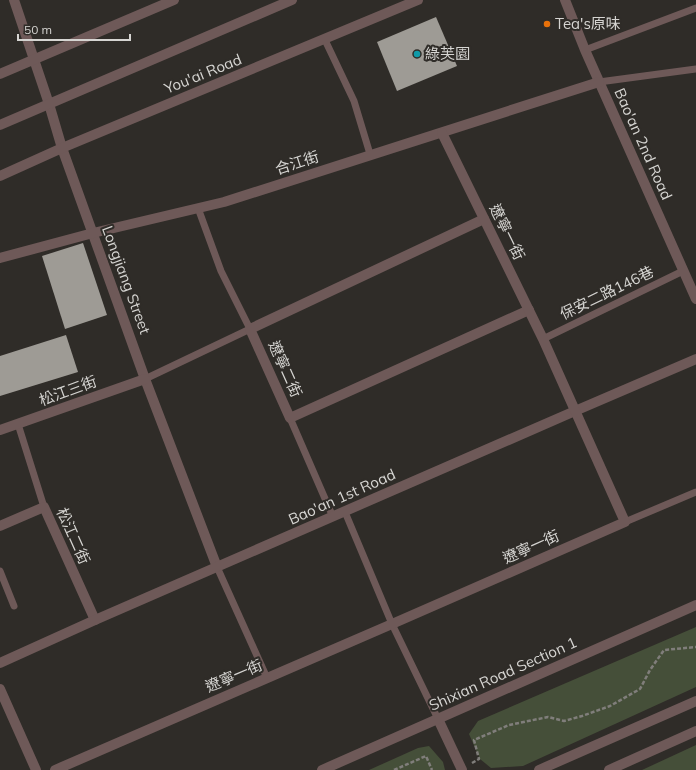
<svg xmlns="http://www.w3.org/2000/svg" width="696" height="770" font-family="Mulish,'Noto Sans TC',sans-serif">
	<rect width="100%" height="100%" fill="#2f2c28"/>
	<g fill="#454f39">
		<polygon points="696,627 696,687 523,766 491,768 480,759 469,734 478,721"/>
		<polygon points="696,745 696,770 642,770"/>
		<polygon points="429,746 443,762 445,770 369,770 418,748"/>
	</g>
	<g fill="#9e9b95">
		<polygon points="436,17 457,66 397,91 377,42"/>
		<polygon points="83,243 107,315 65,329 42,256"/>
		<polygon points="66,335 78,372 0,396 0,356"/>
	</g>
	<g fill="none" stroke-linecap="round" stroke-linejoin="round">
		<g stroke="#807e7b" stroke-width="2.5" stroke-dasharray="4 2" stroke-linecap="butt">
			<polyline points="472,763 479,759 474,740 509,725 548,717 564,721 582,716 610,706 640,689 650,670 664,650 696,647"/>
			<polyline points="394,770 426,756 432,770"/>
		</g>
		<g stroke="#6e5958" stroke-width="7">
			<polyline points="325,40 354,101 370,154"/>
			<polyline points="585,50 696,8"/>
			<polyline points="599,82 696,69"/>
			<polyline points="543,339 683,271"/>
			<polyline points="145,379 250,329 221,271 198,208"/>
			<polyline points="290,418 333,517"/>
			<polyline points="18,424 44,507"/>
			<polyline points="345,512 392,624 438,719"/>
			<polyline points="625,522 696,492"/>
			<polyline points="217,567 267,678"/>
			<polyline points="0,571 14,606"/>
		</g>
		<g stroke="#6e5958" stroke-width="10">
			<polyline points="14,0 49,104 62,148 145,379 217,567"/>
			<polyline points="565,0 585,50 696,299"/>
			<polyline points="0,74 174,0"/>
			<polyline points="0,176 62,148 418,0"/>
			<polyline points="484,219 250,329 290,418 529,310"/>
			<polyline points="0,258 93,233 224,202 599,82"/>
			<polyline points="0,430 145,379"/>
			<polyline points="0,526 44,507 95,620"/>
			<polyline points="0,663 95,620 575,411 696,359"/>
			<polyline points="0,689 36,770"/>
			<polyline points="438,719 462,770"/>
			<polyline points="55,770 392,624 625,522 543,339 442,133"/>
			<polyline points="322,770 696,605"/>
		</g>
		<g stroke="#6e5958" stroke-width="10">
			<polyline points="0,125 292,0"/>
			<polyline points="539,770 696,701"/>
			<polyline points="609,770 696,731"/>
		</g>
	</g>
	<circle fill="#e8710a" stroke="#2f2c28" stroke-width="1.5" cx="547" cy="24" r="4"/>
	<circle fill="#0f9aa8" stroke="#2f2c28" stroke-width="1.5" cx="417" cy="54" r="4"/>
	<g text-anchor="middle" stroke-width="4" stroke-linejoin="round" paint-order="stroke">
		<g font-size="15" fill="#d6d5d2" stroke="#2f2c28" text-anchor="start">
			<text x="555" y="29">Tea's原味</text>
			<text x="425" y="59">綠芙園</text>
		</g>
		<g font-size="15" fill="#d6d5d2" stroke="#2f2c28">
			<text transform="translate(203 74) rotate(-22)" y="5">You'ai Road</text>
			<text transform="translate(643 144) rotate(66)" y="5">Bao'an 2nd Road</text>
			<text transform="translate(297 163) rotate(-18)" y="5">合江街</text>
			<text transform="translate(507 232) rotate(64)" y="5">遼寧一街</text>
			<text transform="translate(126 280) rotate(70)" y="5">Longjiang Street</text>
			<text transform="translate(607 293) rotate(-26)" y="5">保安二路146巷</text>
			<text transform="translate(285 369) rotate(66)" y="5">遼寧二街</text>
			<text transform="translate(68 391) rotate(-20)" y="5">松江三街</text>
			<text transform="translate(342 497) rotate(-24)" y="5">Bao'an 1st Road</text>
			<text transform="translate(73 536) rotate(66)" y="5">松江二街</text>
			<text transform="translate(531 547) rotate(-24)" y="5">遼寧一街</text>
			<text transform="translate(503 674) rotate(-24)" y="5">Shixian Road Section 1</text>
			<text transform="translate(234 676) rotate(-23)" y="5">遼寧一街</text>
		</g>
	</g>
	<path d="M18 34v6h112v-6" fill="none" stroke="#d6d5d2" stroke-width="2"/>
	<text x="24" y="34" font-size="12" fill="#d6d5d2" stroke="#2f2c28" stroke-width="3" paint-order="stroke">50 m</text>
</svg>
